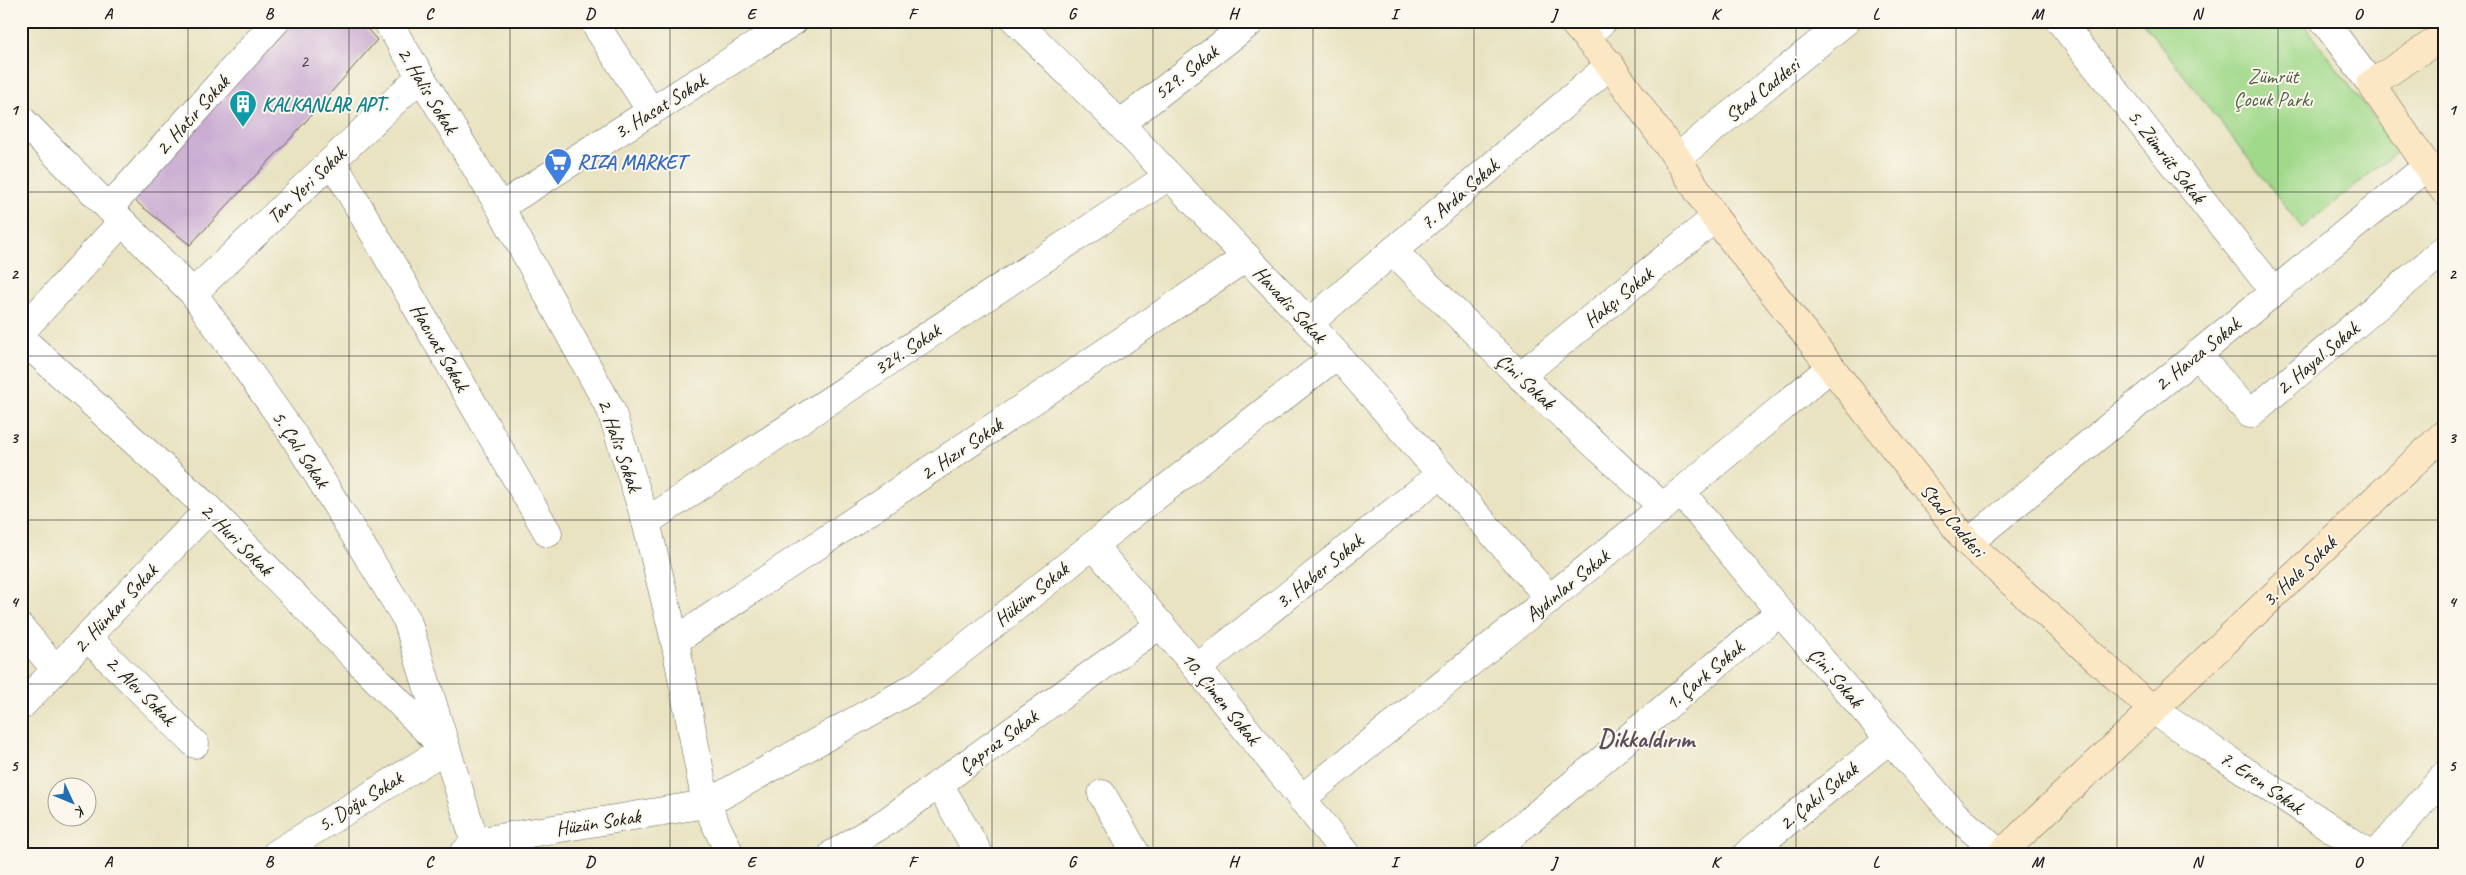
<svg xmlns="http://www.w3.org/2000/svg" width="2466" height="875" font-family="Caveat,sans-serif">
	<rect width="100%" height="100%" fill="#fbf7ec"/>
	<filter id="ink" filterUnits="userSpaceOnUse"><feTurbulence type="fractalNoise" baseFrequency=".02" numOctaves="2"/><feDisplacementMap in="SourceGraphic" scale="10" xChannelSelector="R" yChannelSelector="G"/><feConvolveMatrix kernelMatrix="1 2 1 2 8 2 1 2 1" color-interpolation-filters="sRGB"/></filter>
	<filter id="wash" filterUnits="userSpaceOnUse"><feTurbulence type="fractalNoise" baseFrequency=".0096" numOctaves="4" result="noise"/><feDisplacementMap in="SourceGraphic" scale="20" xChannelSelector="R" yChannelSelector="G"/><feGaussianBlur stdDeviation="1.12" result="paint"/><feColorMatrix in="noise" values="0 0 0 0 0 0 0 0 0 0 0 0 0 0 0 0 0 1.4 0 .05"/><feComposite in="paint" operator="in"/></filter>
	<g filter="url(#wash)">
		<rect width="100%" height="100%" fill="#e9e3c2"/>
		<polygon fill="#a1d98b" stroke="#5e7a54" points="2142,21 2302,21 2398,151 2302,228"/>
		<g id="blocks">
			<polygon fill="#cbadd3" points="283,21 360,21 377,40 292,137 190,245 129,196"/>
		</g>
	</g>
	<g filter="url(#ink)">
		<use href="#blocks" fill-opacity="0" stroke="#646256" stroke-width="1"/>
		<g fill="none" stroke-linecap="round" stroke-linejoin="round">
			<defs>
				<g id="street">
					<polyline points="387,21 500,207 611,410 646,522 675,641 706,804 730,854"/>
					<polyline points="593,21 651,111"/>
					<polyline points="1016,21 1120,124 1309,323 1550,599"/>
					<polyline points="2060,21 2274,291"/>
					<polyline points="2324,21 2371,84"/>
					<polyline points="1586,36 1603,21"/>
					<polyline points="21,119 193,293 292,433 407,620 475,842"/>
					<polyline points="1120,124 1252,21"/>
					<polyline points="1677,158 1846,21"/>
					<polyline points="332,161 548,533"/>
					<polyline points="500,207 794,21"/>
					<polyline points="109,208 276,21"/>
					<polyline points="1393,251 1520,376 1663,507"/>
					<polyline points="193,293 420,77"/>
					<polyline points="1309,323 1610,65"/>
					<polyline points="21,332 122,222"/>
					<polyline points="21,338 209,509 445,749 276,854"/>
					<polyline points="2197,354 2250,414 2445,249"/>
					<polyline points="1520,376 1715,218"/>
					<polyline points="1681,492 1780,612 1954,814 2000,854"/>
					<polyline points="646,522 1169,176"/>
					<polyline points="1968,543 2426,167"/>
					<polyline points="1093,545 1197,668 1346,854"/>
					<polyline points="21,628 56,670"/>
					<polyline points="87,637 195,744"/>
					<polyline points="675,641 1247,257"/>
					<polyline points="1197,668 1441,474"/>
					<polyline points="21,706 209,509"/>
					<polyline points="2153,710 2370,854"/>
					<polyline points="939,784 979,854"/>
					<polyline points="1102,794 1136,854"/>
					<polyline points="1301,799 1663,507 1831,367"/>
					<polyline points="463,854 475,842 706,804 917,686 1093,545 1337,355"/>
					<polyline points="833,854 886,822 1161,624"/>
					<polyline points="1489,854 1780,612"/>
					<polyline points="1747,854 1890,739"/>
					<polyline points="2377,854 2445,775"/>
				</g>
				<g id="secondary">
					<polyline points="1572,21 1610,65 1677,158 1715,218 1968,543 2153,710 2001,854"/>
					<polyline points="2445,35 2371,84 2445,192"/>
					<polyline points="2153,710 2445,433"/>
				</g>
			</defs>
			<use href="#street" stroke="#646256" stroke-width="29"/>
			<use href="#secondary" stroke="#646256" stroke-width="29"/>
			<use href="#street" stroke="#fff" stroke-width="28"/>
			<use href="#secondary" stroke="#fbe7c3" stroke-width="28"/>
		</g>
	</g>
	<path fill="none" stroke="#1c1c1c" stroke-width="1" stroke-opacity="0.55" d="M 188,21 L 188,854M 349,21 L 349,854M 510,21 L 510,854M 670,21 L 670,854M 831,21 L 831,854M 992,21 L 992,854M 1153,21 L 1153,854M 1313,21 L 1313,854M 1474,21 L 1474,854M 1635,21 L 1635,854M 1796,21 L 1796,854M 1956,21 L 1956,854M 2117,21 L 2117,854M 2278,21 L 2278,854M 21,192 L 2445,192M 21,356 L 2445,356M 21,520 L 2445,520M 21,684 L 2445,684"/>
	<defs>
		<symbol id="building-pin" viewBox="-11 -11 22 30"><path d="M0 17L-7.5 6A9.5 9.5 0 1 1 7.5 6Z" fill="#0f9aa8" stroke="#fbf7ec"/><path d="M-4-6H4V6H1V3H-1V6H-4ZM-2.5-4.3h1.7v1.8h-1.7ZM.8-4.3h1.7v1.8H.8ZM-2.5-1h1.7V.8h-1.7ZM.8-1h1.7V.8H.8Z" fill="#fff"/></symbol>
		<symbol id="supermarket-pin" viewBox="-11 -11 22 30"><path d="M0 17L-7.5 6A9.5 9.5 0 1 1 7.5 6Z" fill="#3f7fe0" stroke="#fbf7ec"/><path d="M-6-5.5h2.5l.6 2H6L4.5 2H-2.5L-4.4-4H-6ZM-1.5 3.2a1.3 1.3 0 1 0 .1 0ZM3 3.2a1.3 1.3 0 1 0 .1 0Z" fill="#fff"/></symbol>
	</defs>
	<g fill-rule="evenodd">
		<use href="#building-pin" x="227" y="88" width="32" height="43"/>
		<use href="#supermarket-pin" x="542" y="146" width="32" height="43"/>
	</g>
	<g text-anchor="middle" stroke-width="4" stroke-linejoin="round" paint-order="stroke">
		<g font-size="18" fill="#48404a">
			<text x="304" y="67">2</text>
		</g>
		<g font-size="20" fill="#1c1c1c" stroke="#fbf7ec">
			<text transform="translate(1186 72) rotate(-38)" y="7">529. Sokak</text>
			<text transform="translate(428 90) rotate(59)" y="7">2. Halis Sokak</text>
			<text transform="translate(1762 90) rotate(-39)" y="7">Stad Caddesi</text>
			<text transform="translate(660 106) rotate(-32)" y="7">3. Hasat Sokak</text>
			<text transform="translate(192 115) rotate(-48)" y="7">2. Hatır Sokak</text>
			<text transform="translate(2167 156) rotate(52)" y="7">5. Zümrüt Sokak</text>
			<text transform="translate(306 185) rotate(-44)" y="7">Tan Yeri Sokak</text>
			<text transform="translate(1459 194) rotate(-41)" y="7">7. Arda Sokak</text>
			<text transform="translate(1618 297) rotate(-39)" y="7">Hakçı Sokak</text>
			<text transform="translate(1290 304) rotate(47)" y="7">Havadis Sokak</text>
			<text transform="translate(440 347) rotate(60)" y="7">Hacıvat Sokak</text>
			<text transform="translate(907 349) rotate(-34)" y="7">324. Sokak</text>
			<text transform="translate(2197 354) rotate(-39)" y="7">2. Havza Sokak</text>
			<text transform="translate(2317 358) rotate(-40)" y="7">2. Hayal Sokak</text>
			<text transform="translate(1526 381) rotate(43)" y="7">Çini Sokak</text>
			<text transform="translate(620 445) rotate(71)" y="7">2. Halis Sokak</text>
			<text transform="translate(301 449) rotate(57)" y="7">5. Çalı Sokak</text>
			<text transform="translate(961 449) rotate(-34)" y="7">2. Hızır Sokak</text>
			<text transform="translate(1953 520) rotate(50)" y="7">Stad Caddesi</text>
			<text transform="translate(237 539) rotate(45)" y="7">2. Huri Sokak</text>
			<text transform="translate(1319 571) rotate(-39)" y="7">3. Haber Sokak</text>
			<text transform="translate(2299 571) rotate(-43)" y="7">3. Hale Sokak</text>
			<text transform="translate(1567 585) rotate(-39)" y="7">Aydınlar Sokak</text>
			<text transform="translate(1031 594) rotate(-39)" y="7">Hüküm Sokak</text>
			<text transform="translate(115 608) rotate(-47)" y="7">2. Hünkar Sokak</text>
			<text transform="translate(1704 675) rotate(-40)" y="7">1. Çark Sokak</text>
			<text transform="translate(1836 677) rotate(49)" y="7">Çini Sokak</text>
			<text transform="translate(141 690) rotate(45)" y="7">2. Alev Sokak</text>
			<text transform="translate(1221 698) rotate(51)" y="7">10. Çimen Sokak</text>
			<text transform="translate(998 741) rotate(-36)" y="7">Çapraz Sokak</text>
			<text transform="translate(2262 782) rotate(34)" y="7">7. Eren Sokak</text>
			<text transform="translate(1818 796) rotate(-39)" y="7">2. Çakıl Sokak</text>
			<text transform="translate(360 801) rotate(-32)" y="7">5. Doğu Sokak</text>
			<text transform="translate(598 822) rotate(-9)" y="7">Hüzün Sokak</text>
		</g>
		<g font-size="20" fill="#4b5e43" stroke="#fbf7ec">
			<text x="2273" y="83">Zümrüt<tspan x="2273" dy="23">Çocuk Parkı</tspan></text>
		</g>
		<g font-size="20" font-weight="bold" fill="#0d838f" stroke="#fbf7ec" text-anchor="start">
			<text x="262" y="111">KALKANLAR APT.</text>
		</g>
		<g font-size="20" font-weight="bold" fill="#366cbe" stroke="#fbf7ec" text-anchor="start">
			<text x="577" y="169">RIZA MARKET</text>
		</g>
		<g font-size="25" font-weight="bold" fill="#594f5c" stroke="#fbf7ec">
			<text x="1646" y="747">Dikkaldırım</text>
		</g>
	</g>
	<rect width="2466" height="875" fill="none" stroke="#fbf7ec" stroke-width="55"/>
	<g transform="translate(72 802) rotate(134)"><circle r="24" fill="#fbf7ec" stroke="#a29f99"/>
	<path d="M0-4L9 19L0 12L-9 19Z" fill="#1f6fb2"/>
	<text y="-8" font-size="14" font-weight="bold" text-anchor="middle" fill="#1c1c1c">K</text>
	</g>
	<rect x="28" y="28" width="2410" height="820" fill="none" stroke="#1c1c1c" stroke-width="2"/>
	<g font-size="16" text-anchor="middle" font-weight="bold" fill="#1c1c1c">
		<text x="108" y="19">A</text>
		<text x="269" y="19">B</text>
		<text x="429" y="19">C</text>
		<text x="590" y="19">D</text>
		<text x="751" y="19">E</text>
		<text x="912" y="19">F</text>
		<text x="1072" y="19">G</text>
		<text x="1233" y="19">H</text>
		<text x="1394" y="19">I</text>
		<text x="1554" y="19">J</text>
		<text x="1715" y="19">K</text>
		<text x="1876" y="19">L</text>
		<text x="2037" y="19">M</text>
		<text x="2197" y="19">N</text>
		<text x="2358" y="19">O</text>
		<text x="14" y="115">1</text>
		<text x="2452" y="115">1</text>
		<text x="14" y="279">2</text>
		<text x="2452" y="279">2</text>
		<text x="14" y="443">3</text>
		<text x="2452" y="443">3</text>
		<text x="14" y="607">4</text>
		<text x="2452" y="607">4</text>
		<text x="14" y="771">5</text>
		<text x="2452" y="771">5</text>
		<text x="108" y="867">A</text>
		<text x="269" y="867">B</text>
		<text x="429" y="867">C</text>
		<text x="590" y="867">D</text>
		<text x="751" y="867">E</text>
		<text x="912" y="867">F</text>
		<text x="1072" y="867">G</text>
		<text x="1233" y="867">H</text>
		<text x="1394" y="867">I</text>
		<text x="1554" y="867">J</text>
		<text x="1715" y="867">K</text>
		<text x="1876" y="867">L</text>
		<text x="2037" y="867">M</text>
		<text x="2197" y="867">N</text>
		<text x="2358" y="867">O</text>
	</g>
</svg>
